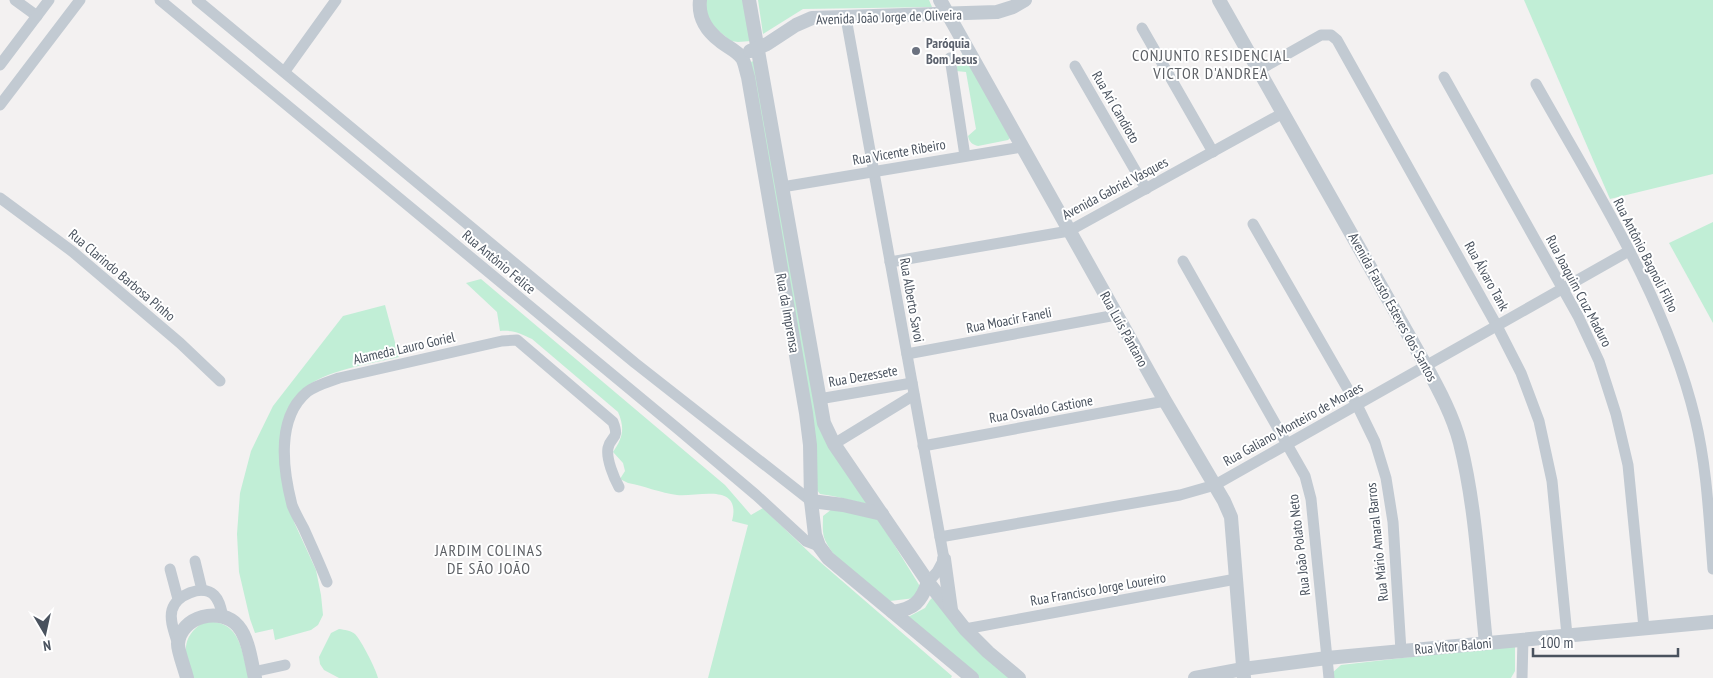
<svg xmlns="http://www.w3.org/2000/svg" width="1713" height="678" font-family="'PT Sans Narrow',sans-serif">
	<rect width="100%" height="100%" fill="#f3f1f1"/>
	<g fill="#c1eed6">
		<polygon points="705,0 745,0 751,41 738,42 731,41 710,24 705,8"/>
		<polygon points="758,0 929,0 932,7 803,9 763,34"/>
		<polygon points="1524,0 1713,0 1713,174 1610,199"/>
		<path d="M 963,53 L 1010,138 L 1008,140 L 978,146 C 973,145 969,142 968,136 L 976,129 L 966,72 L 956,71 L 956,69 Z"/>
		<path d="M 754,61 L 817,414 L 868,504 C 852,501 837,496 820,494 L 817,490 L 817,459 L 811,410 L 750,62 Z"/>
		<polygon points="1713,222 1713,323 1669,243"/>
		<path d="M 481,279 L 725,485 L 751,515 L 763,508 L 812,555 L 952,676 L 951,678 L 708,678 L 748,525 L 732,521 C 742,482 698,497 677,495 C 661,493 644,486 628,483 L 620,479 L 625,471 L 623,463 L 613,452 C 623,438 625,428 618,412 L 532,339 C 520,333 513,330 500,331 L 497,312 L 466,283 Z"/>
		<path d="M 385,305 L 399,357 C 373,363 322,371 304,389 C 297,396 291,406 285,414 L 294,522 L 316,570 L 321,595 L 323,615 L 318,625 L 311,630 L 275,640 L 273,629 L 255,633 L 250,619 L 239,572 L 237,534 L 240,493 L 251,451 L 273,406 L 343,316 Z"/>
		<path d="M 832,509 L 877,517 L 921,588 L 915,598 L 890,601 C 869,584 836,565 825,540 C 822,533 823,524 823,516 Z"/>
		<polygon points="934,596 1015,678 978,678 908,617 925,608 930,600"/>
		<path d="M 204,622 C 241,619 241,650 249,678 L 192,678 C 185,654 179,638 204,622 Z"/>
		<path d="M 339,629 C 345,630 350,630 355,634 C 361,640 376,669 378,678 L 339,678 L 324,670 L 320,664 L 319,657 L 331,633 Z"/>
		<polygon points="1515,645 1515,671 1511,678 1333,678 1332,673 1341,665"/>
	</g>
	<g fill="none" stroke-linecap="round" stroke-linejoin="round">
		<g stroke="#c2cad2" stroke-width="11">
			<polyline points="15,0 37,16"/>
			<polyline points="160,0 678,429 756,495 806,541 819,546"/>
			<polyline points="197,0 635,363 811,501"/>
			<polyline points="846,18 944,559 937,572 928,582"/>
			<polyline points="1142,28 1213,152"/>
			<polyline points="950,58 965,156"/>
			<polyline points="0,65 49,0"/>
			<polyline points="1075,66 1146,189"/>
			<polyline points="1259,70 1321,35 1331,35 1337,40 1497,326 1521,373 1539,421 1552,481 1567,635"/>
			<polyline points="285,71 336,0"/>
			<polyline points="1444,77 1578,316 1599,361 1616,414 1628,465 1644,628"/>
			<path d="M 1536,84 C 1596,191 1666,298 1695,418 C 1707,467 1709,519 1713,569"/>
			<polyline points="0,105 80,0"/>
			<polyline points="782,187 1022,147"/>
			<polyline points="0,198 73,252 180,343 220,381"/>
			<polyline points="1253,224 1357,405 1375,442 1386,478 1393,522 1401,651"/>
			<polyline points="1183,261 1305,476 1311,499 1329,678"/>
			<polyline points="890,262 1069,231 1283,113"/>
			<polyline points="907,354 1116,315"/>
			<polyline points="819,399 912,383"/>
			<polyline points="834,444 914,395"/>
			<polyline points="923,446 1165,401"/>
			<polyline points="940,537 1180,495 1215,485 1629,251"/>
			<polyline points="195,561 202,590"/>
			<polyline points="170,569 178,599"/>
			<path d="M 327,582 C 320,564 312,547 304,529 C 300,521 295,513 292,505 C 283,470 276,418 307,392 C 316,385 328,382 339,378 L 502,341 L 517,340 L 613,422 C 620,440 611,435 608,448 C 606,459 614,478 619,487"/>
			<polyline points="965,629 1236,579"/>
			<path d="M 178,645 C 175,634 169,621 172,610 C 176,595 202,584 214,595 C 220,601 221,609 223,617"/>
			<polyline points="253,672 285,665"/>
			<polyline points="1522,678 1523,639"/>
		</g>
		<g stroke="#c2cad2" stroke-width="14">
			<path d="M 700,0 C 698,17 707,31 720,41 C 727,47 736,50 742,58 C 745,63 746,71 748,77 L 806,413 L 810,445 L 811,501 L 815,535 L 819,546 L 828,558 L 972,678"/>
			<polyline points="749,0 824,423 834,444 928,582 965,629 988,652 1019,678"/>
			<polyline points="940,0 1165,401 1224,501 1231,517 1244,678"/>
			<path d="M 1219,0 L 1426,366 C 1439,390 1453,416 1460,443 C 1476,507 1479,576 1486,643"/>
			<polyline points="750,51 767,44 796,25 812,18 997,12 1013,7 1025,0"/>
			<polyline points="811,501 843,505 882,514"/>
			<polyline points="944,559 951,610"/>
			<path d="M 893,612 C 914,609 921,602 928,582"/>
			<path d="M 187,678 C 185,669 178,652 178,644 C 180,616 221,606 238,626 C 249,639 251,662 255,678"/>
			<polyline points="1195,678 1243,669 1327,658 1713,622"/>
		</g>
	</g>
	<circle fill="#6b7280" stroke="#fff" stroke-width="2" cx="916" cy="51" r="5"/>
	<g text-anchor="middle" stroke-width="4" stroke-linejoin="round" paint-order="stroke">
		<g font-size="14" fill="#49525e" stroke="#fff">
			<text transform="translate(889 17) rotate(-2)" y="5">Avenida João Jorge de Oliveira</text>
			<text transform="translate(1116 107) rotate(60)" y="5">Rua Ari Candioto</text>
			<text transform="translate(899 152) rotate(-10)" y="5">Rua Vicente Ribeiro</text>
			<text transform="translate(1115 188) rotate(-28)" y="5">Avenida Gabriel Vasques</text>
			<text transform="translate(1646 255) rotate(63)" y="5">Rua Antônio Bagnoli Filho</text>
			<text transform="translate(499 262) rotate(40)" y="5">Rua Antônio Felice</text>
			<text transform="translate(122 275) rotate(40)" y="5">Rua Clarindo Barbosa Pinho</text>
			<text transform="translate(1487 276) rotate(61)" y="5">Rua Álvaro Tank</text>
			<text transform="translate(1579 291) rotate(62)" y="5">Rua Joaquim Cruz Maduro</text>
			<text transform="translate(912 300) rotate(80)" y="5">Rua Alberto Savoi</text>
			<text transform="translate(1393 307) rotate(61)" y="5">Avenida Fausto Esteves dos Santos</text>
			<text transform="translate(788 313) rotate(80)" y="5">Rua da Imprensa</text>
			<text transform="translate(1009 320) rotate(-11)" y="5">Rua Moacir Faneli</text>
			<text transform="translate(1124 329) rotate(61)" y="5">Rua Luís Pântano</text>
			<text transform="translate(404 348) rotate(-13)" y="5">Alameda Lauro Goriel</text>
			<text transform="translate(863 376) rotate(-10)" y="5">Rua Dezessete</text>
			<text transform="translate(1041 409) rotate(-10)" y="5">Rua Osvaldo Castione</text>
			<text transform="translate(1293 424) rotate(-29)" y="5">Rua Galiano Monteiro de Moraes</text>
			<text transform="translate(1377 542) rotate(-96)" y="5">Rua Mário Amaral Barros</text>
			<text transform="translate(1299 545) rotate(-97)" y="5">Rua João Polato Neto</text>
			<text transform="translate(1098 589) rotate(-10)" y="5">Rua Francisco Jorge Loureiro</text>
			<text transform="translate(1453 646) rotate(-5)" y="5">Rua Vítor Baloni</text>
		</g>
		<g font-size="14" font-weight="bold" fill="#5b616d" stroke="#fff" text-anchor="start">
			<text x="926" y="48">Paróquia<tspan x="926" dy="16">Bom Jesus</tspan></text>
		</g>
		<g font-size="16" letter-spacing="1" fill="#5d6065" stroke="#fff">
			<text x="1211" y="61">CONJUNTO RESIDENCIAL<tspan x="1211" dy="18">VICTOR D'ANDREA</tspan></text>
			<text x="489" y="556">JARDIM COLINAS<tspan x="489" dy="18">DE SÃO JOÃO</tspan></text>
		</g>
	</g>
	<g transform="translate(45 633) rotate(171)" stroke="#ffffff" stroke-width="4" paint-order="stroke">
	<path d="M0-4L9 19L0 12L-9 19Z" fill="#49525e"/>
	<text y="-8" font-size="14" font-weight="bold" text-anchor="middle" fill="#49525e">N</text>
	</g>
	<path d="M1533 648v8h145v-8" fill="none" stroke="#49525e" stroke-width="2.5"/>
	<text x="1540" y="648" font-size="15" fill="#49525e" stroke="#ffffff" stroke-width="4" paint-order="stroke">100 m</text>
</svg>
